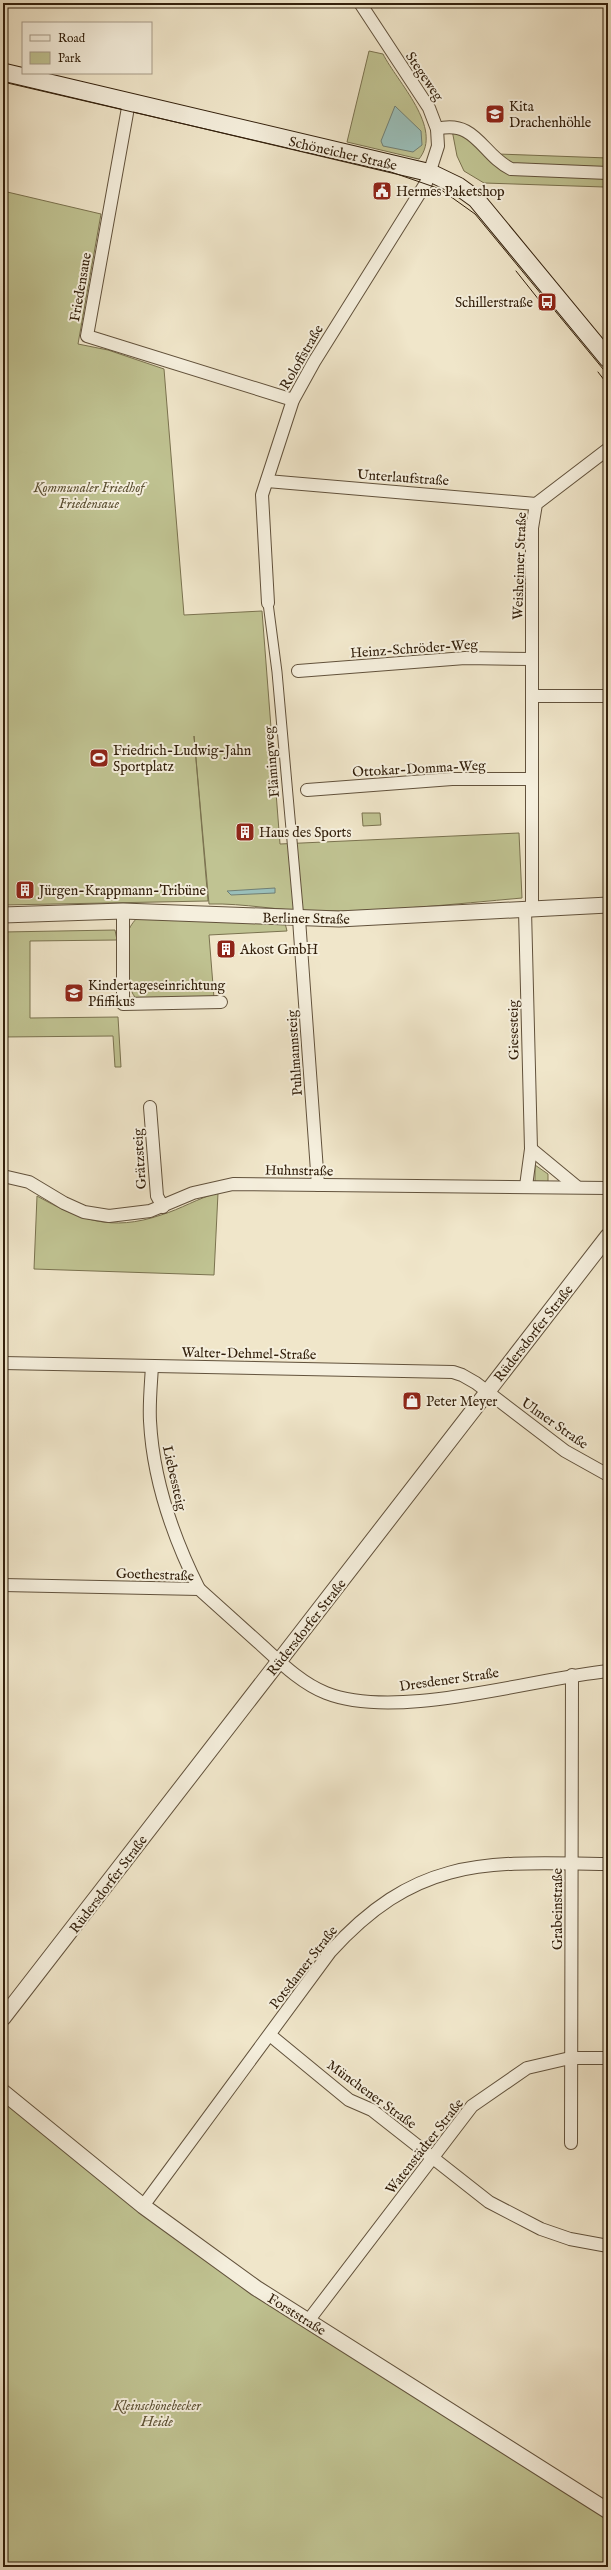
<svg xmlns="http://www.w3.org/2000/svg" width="611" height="2570" font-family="'IM FELL English',serif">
	<rect width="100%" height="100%" fill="#f0e6ca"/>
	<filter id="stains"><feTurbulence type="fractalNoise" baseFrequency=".005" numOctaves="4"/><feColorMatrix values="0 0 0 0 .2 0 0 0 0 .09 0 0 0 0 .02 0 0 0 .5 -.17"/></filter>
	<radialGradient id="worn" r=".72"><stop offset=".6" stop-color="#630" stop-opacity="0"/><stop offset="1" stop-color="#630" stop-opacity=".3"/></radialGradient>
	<g fill="#c0c392" stroke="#7a724f">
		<path d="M 369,51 L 383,54 C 397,82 444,128 419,159 L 347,142 Z"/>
		<polygon points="452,130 463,133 494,164 605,178 604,187 484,183 464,171 457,156"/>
		<polygon points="498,154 608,158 608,167 518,164 507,162"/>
		<path d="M 3,191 L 101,214 L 78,344 L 108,350 L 164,369 L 184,615 L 262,611 L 280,844 L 519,833 L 522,898 C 454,904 384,912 315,911 C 280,911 244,903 209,904 L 194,736 L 208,901 L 3,905 Z"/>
		<polygon points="362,813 380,813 381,825 363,826"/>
		<path d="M 138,917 L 285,923 L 287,931 L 209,935 L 214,998 L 137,999 C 125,990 125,948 128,933 C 129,927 134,921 138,917 Z"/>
		<polygon points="115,930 117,940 30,941 30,1018 118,1017 121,1067 115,1067 113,1036 3,1037 3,932"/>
		<polygon points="535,1165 548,1174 548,1182 535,1182"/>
		<path d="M 218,1193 L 214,1275 L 34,1269 L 37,1196 C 80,1220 111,1232 161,1215 C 181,1209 198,1198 218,1193 Z"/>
		<polygon points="3,2098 235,2280 608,2517 608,2567 3,2567"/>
	</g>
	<g fill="#9abfba" stroke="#717f74">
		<polygon points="395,106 421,131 422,145 413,152 383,146 381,141"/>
		<polygon points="275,888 275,893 231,895 227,891"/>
	</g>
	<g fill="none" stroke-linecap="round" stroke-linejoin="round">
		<defs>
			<polyline id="pedestrian" points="268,603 277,672 299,919"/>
			<g id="minor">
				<polyline points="129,102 87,336 293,400"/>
				<path d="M 437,129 C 476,119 482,155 511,169 L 608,173"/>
				<polyline points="267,481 536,504"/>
				<polyline points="268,603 262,495 293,400 314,362 426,183 438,146 437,129 429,108 360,3"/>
				<polyline points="298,671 465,658 532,659"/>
				<polyline points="532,696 608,696"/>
				<polyline points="307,790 452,779 532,779"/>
				<polyline points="532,909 532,528 536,504 608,449"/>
				<polyline points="525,910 531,1149 526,1186"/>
				<polyline points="123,911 123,1004 221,1002"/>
				<polyline points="299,919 318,1185"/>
				<polyline points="150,1107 157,1196 163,1207"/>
				<polyline points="531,1149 577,1187"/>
				<polyline points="3,1176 29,1182 64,1203 84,1212 109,1216 150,1211 193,1193 233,1184 608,1188"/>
				<polyline points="3,1363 453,1372 462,1375 476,1383 565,1451 608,1475"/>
				<path d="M 152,1366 C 151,1384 149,1403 150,1421 C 153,1480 173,1537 199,1589"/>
				<path d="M 3,1585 L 199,1589 C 219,1607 238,1624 258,1642 C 278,1660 300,1683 326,1693 C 397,1721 530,1679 608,1671"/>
				<polyline points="270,2035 349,2100 372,2110 489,2202 541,2229 570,2239 608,2246"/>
				<polyline points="571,2143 572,1675"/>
				<path d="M 143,2206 L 330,1952 C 418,1855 487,1862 608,1864"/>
				<polyline points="308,2321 472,2106 527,2068 570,2058 608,2058"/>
			</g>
			<g id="tertiary">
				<polyline points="3,915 123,911 339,919 608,905"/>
				<polyline points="3,2018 608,1236"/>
				<polyline points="3,2092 143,2206 256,2288 608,2511"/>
			</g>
			<polyline id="secondary" points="3,72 431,173 458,186 476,199 608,359"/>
		</defs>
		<use href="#pedestrian" stroke="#62523c" stroke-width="11"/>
		<use href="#minor" stroke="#62523c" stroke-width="14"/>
		<use href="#tertiary" stroke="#62523c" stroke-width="17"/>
		<use href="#secondary" stroke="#33200c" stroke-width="19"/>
		<use href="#pedestrian" stroke="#f5efdd" stroke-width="9"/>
		<use href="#minor" stroke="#f5efdd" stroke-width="12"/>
		<use href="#tertiary" stroke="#f5efdd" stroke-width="15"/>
		<use href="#secondary" stroke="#f5efdd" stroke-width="17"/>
		<g stroke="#33200c" stroke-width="1">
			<polyline points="3,82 391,172 440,189 475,214 608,375"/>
			<polyline points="516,271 547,310"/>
			<polyline points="598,372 608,385"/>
		</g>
	</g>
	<defs>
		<symbol id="school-square" viewBox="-11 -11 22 22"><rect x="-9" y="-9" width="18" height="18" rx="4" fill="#8f2418" stroke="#f5efdd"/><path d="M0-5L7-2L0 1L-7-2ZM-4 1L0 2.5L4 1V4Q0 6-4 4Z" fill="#fff"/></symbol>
		<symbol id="civic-square" viewBox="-11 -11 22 22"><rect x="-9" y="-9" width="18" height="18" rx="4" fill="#8f2418" stroke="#f5efdd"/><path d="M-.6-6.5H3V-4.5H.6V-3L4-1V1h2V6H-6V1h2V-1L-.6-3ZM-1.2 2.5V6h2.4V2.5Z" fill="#fff"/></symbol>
		<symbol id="bus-square" viewBox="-11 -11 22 22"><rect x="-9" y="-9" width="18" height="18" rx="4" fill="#8f2418" stroke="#f5efdd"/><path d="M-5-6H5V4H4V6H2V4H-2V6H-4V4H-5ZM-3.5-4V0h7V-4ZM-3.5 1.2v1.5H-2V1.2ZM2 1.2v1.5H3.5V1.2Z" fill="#fff"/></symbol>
		<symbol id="stadium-square" viewBox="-11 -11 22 22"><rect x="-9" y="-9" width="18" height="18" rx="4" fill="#8f2418" stroke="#f5efdd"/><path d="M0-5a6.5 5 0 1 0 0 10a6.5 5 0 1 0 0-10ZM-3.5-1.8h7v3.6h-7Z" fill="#fff"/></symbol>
		<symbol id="building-square" viewBox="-11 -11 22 22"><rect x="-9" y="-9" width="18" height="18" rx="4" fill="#8f2418" stroke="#f5efdd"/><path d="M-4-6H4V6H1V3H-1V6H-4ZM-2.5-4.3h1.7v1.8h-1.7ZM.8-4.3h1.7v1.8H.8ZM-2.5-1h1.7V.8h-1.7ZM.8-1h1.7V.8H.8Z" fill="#fff"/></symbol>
		<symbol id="shop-square" viewBox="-11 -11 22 22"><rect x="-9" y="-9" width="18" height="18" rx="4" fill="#8f2418" stroke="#f5efdd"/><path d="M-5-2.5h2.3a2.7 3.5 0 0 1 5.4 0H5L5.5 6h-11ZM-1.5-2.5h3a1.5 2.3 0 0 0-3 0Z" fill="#fff"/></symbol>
	</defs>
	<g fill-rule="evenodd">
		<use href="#school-square" x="484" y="103" width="22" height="22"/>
		<use href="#civic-square" x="371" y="180" width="22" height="22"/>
		<use href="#bus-square" x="536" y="291" width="22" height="22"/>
		<use href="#stadium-square" x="88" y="747" width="22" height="22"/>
		<use href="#building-square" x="234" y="821" width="22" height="22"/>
		<use href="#building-square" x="14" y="879" width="22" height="22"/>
		<use href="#building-square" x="215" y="938" width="22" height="22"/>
		<use href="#school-square" x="63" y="982" width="22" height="22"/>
		<use href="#shop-square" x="401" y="1390" width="22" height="22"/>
	</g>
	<g text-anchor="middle" stroke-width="4" stroke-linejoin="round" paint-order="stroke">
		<g font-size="14" fill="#33200c" stroke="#f5efdd">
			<text transform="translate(425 76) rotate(56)" y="5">Stegeweg</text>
			<text transform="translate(343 153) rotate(13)" y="5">Schöneicher Straße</text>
			<text transform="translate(80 287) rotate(-80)" y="5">Friedensaue</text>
			<text transform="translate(301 357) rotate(-60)" y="5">Roloffstraße</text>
			<text transform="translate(403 477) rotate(4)" y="5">Unterlaufstraße</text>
			<text transform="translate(519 566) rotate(-88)" y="5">Weisheimer Straße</text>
			<text transform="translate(414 648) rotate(-4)" y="5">Heinz-Schröder-Weg</text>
			<text transform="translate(271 762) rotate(-95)" y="5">Flämingweg</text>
			<text transform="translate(419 768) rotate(-3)" y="5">Ottokar-Domma-Weg</text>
			<text transform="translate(306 918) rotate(1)" y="5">Berliner Straße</text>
			<text transform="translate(513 1030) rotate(-91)" y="5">Giesesteig</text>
			<text transform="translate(294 1053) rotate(-94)" y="5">Puhlmannsteig</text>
			<text transform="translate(139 1159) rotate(-94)" y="5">Grätzsteig</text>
			<text transform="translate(299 1170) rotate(1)" y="5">Huhnstraße</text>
			<text transform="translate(533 1333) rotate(-52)" y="5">Rüdersdorfer Straße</text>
			<text transform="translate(249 1353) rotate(1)" y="5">Walter-Dehmel-Straße</text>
			<text transform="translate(555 1423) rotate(35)" y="5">Ulmer Straße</text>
			<text transform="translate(175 1478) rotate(77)" y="5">Liebessteig</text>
			<text transform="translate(155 1574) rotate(2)" y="5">Goethestraße</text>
			<text transform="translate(306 1627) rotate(-52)" y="5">Rüdersdorfer Straße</text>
			<text transform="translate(449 1679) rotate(-8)" y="5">Dresdener Straße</text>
			<text transform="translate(108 1884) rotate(-53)" y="5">Rüdersdorfer Straße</text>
			<text transform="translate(557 1909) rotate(-90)" y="5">Grabeinstraße</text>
			<text transform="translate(303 1967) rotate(-52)" y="5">Potsdamer Straße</text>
			<text transform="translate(372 2094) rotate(36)" y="5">Münchener Straße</text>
			<text transform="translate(424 2146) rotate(-52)" y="5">Watenstädter Straße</text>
			<text transform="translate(297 2314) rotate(32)" y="5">Forststraße</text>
		</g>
		<g font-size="14" fill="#33200c" stroke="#f5efdd" text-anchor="start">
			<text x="509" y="111">Kita<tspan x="509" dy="16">Drachenhöhle</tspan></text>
			<text x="396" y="196">Hermes Paketshop</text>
			<text x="533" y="307" text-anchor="end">Schillerstraße</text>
			<text x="113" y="755">Friedrich-Ludwig-Jahn<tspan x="113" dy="16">Sportplatz</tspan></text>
			<text x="259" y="837">Haus des Sports</text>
			<text x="39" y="895">Jürgen-Krappmann-Tribüne</text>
			<text x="240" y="954">Akost GmbH</text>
			<text x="88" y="990">Kindertageseinrichtung<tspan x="88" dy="16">Pfiffikus</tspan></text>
			<text x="426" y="1406">Peter Meyer</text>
		</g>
		<g font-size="14" font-style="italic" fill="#5d5134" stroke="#f5efdd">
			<text x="89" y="492">Kommunaler Friedhof<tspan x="89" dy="16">Friedensaue</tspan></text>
			<text x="157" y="2410">Kleinschönebecker<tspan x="157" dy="16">Heide</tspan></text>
		</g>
	</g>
	<rect width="611" height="2570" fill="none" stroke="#f0e6ca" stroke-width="16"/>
	<rect x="4" y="4" width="603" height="2562" fill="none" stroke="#33200c" stroke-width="2"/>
	<rect x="8" y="8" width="595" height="2554" fill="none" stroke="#33200c"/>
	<rect x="22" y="22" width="130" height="52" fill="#f5efdd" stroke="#a79c89"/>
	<rect x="30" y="35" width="20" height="6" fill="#f5efdd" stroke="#a79c89"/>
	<text x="58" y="42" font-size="12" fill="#33200c">Road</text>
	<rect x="30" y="52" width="20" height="12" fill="#c0c392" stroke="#a79c89"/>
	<text x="58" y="62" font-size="12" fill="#33200c">Park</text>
	<rect width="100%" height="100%" filter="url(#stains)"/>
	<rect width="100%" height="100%" fill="url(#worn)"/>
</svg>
